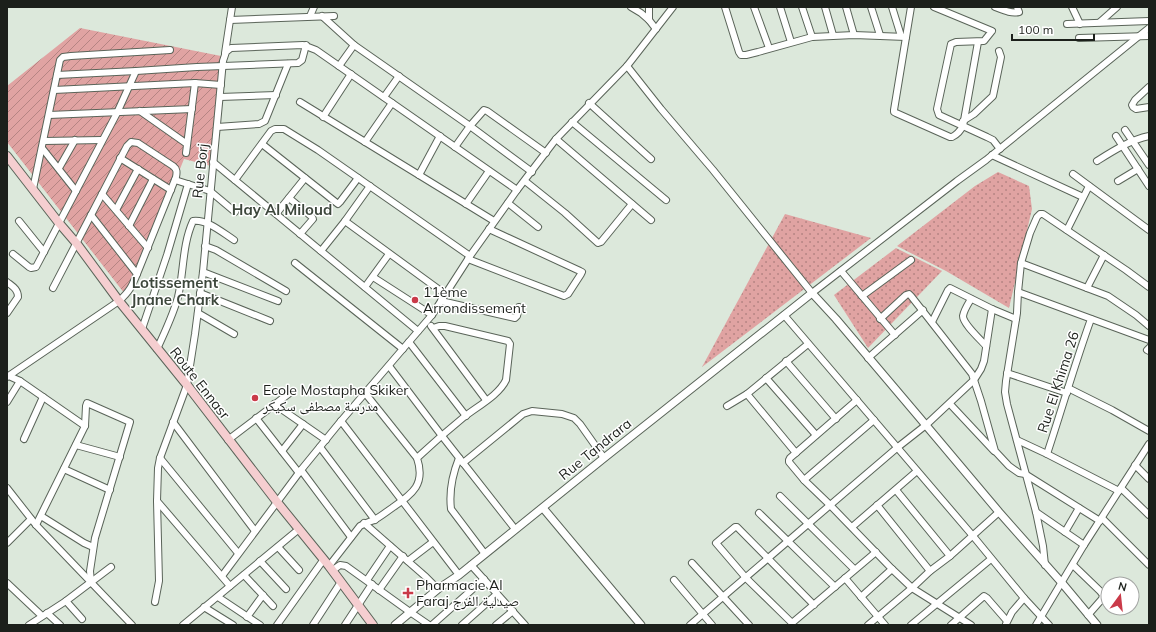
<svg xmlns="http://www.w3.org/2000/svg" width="1156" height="632" font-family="Mulish,'Noto Naskh Arabic',sans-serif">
	<defs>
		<pattern id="grass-dots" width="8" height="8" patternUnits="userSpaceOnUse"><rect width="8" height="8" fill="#e0a3a2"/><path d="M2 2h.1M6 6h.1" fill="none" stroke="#b58483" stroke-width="1.8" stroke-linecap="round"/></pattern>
		<pattern id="garden-furrows" width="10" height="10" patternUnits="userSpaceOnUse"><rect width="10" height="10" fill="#e0a3a2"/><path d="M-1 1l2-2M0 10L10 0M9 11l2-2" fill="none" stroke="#b58483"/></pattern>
	</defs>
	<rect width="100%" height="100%" fill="#dce8db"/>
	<g fill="url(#grass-dots)">
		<polygon points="998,172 1029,186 1032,209 1009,308 946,271 897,246 975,186"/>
		<polygon points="785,214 871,238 702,367"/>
		<polygon points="896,248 942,271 868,348 834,295"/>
	</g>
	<polygon fill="url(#garden-furrows)" points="80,28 221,56 211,166 184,159 128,298 7,142 7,86"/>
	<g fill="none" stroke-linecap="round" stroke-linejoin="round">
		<defs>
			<g id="minor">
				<polyline points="631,7 641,13 649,20"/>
				<polyline points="649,7 649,20 656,29"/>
				<polyline points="725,7 739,52 741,55 746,55 758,52 812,37 854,35 906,37"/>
				<polyline points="754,7 769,48"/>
				<polyline points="780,7 791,42"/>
				<polyline points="802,7 812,37"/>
				<polyline points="825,7 833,35"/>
				<polyline points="846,7 854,35"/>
				<polyline points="871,7 880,35"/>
				<polyline points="892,7 901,36"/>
				<path d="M 911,7 L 894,110 L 894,112 L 896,113 L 950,137 L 952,137 C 958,134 960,131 963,126 L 978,42"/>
				<polyline points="934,7 992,31 984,41 956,42 951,44 937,109 939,115 987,137 993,140 1000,149"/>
				<path d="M 995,7 C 1003,10 1011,14 1019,12 L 1017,7"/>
				<polyline points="1072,7 1080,24"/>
				<polyline points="310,16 314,7"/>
				<polyline points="322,16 354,45 470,126 532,172"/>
				<polyline points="230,20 334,16"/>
				<polyline points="1100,22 1117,7"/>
				<polyline points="1067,24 1149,21"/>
				<polyline points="1079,38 1149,36"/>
				<polyline points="225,53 232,7"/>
				<polyline points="339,66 354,45"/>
				<polyline points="627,66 661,109 713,170 812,293 957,181 986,160 1149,28"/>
				<polyline points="57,75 136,71 197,67 298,63 302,60 306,45"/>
				<polyline points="1149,87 1135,100 1132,105 1133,107 1136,109 1149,107"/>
				<polyline points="54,90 195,83 221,85"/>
				<polyline points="220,97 276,95"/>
				<polyline points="384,97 399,76"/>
				<polyline points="300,102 494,221"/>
				<polyline points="589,103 651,159"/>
				<polyline points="140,111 187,144"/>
				<polyline points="49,115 192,109"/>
				<polyline points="323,117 351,74"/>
				<polyline points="963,121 974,114 993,96 1001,57 999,51"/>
				<polyline points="572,122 666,200"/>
				<polyline points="217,127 259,124 265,121 288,64"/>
				<polyline points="1125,130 1149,165"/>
				<polyline points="1116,136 1149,186"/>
				<polyline points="556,139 651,220"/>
				<polyline points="44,141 102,140"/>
				<polyline points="365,142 392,103"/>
				<polyline points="262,144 338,204 340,202 358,178"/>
				<polyline points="455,147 470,126 484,110 487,111 546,153"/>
				<polyline points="42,148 76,191"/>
				<polyline points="186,153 195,83"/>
				<polyline points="992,155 1083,197"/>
				<polyline points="120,158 171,190"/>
				<path d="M 1097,161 C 1113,151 1130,140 1149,136"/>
				<polyline points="213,162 418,331"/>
				<polyline points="59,168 75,140"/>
				<polyline points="1073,174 1149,230"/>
				<polyline points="419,175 440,136"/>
				<polyline points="175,180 210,191 235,212"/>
				<polyline points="235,180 271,131 275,129 284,129 318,150 470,256"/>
				<polyline points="525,181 565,213 598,243 601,242 632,204"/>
				<polyline points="1118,181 1138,169"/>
				<polyline points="33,189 60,60 63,57 71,56 170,50"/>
				<polyline points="102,194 148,248"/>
				<polyline points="289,198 312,217 313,219 300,234"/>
				<polyline points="508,203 538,227"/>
				<polyline points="466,204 489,171"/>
				<polyline points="116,210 138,169"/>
				<polyline points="276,214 305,178"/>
				<polyline points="19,221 44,252"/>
				<polyline points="345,221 445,294"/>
				<polyline points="129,226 153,179"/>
				<polyline points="1067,230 1089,186"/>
				<polyline points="205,246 216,250 286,291"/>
				<polyline points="321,251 345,221 370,186"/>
				<polyline points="13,254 29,267 31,268 36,267 117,113 136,71"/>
				<polyline points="468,259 564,296 568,294 581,274 582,272 580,271 489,229"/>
				<polyline points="295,263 403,349"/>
				<polyline points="1021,263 1108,296 1136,315 1149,326"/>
				<polyline points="841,271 895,335"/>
				<polyline points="203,272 278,301"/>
				<polyline points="373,277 432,315"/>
				<path d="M 7,282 C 12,286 18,289 18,297 L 7,313"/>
				<polyline points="365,287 389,254"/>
				<path d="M 53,288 L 127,146 L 131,142 L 138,143 L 141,145 L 173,166 C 177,169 177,172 176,177 L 137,274"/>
				<polyline points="1087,288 1104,255"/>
				<polyline points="1018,292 1149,340"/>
				<polyline points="200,293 270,321"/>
				<polyline points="862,296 911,260"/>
				<path d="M 971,299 C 968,304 964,310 963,316 C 963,324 981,340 986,346"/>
				<polyline points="441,301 515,318 517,316 519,307"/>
				<polyline points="198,313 234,334"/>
				<polyline points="784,315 973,536 1024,598 1049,625"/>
				<polyline points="880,319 906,295 909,294 911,296 972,374 981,401 995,451 1009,466 1019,473 1025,474 1100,521"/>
				<polyline points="932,322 948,290 950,288 992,309 1016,319"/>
				<polyline points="431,326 486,400"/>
				<polyline points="142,329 167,255 188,184"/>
				<polyline points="409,342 466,416"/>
				<polyline points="1149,348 1147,350 1149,351"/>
				<path d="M 157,349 C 165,332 173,315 178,297 C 184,272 182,245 193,221 C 207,219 223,233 234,240"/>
				<polyline points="868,358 923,310"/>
				<polyline points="786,361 836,419"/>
				<polyline points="389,366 442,436 515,529"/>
				<polyline points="1007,373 1067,393"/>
				<polyline points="9,376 20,381 85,426"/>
				<path d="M 7,377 L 119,301 C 130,291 132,286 137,274 L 91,215"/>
				<polyline points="766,378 816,435"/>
				<polyline points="1068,388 1112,410 1149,431"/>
				<polyline points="365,393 417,458"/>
				<polyline points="747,394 796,453"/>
				<polyline points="857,400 790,458 789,460 789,462 804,480 830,505 892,569 912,588 971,625"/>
				<polyline points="7,402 20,381"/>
				<polyline points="274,404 326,440"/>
				<polyline points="950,404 994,451"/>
				<polyline points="727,406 747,394 808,344"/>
				<polyline points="256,418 299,473"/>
				<polyline points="341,421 459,575"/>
				<polyline points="173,422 255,531"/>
				<polyline points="24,439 43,397"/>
				<polyline points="228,440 291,392"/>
				<polyline points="1017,440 1047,454 1119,491"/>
				<polyline points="76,445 120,457"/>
				<polyline points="320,447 375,520"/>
				<polyline points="282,451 303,424"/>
				<path d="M 1047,454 C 1062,409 1075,363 1091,319"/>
				<polyline points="160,458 238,553"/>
				<path d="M 459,458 C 453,473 449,492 451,509 L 485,554"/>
				<polyline points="463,463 523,414 532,411 562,414 574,418 580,424 604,458"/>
				<polyline points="1135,465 1149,479"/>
				<polyline points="64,469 110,490"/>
				<polyline points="301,470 351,537"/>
				<polyline points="804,480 874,420"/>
				<polyline points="7,488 36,525 132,625"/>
				<polyline points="1121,488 1149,515"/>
				<polyline points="896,490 950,556"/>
				<polyline points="780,496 854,569"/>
				<polyline points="877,505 930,571"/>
				<polyline points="1036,512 1084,545"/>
				<polyline points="759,513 835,587"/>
				<polyline points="41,516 84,543 93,547"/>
				<polyline points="1102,518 1149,565"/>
				<polyline points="364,523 426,577 438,589"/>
				<polyline points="36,525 85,426 86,406 87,403 130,422 95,538 90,571 91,582"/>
				<polyline points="852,527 917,471"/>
				<polyline points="1065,532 1079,508"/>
				<polyline points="7,543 31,519"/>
				<polyline points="278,547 299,570"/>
				<polyline points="260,561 286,589"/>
				<polyline points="408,561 433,542"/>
				<polyline points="692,563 749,625"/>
				<polyline points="471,565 525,625"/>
				<polyline points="1045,565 1043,546 1036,512 1007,404 1005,392 1006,381 1017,313 1018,292 1021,263 1030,233 1037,217 1040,214 1043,214 1126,270 1149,287"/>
				<polyline points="1073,565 1100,591 1103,595 1102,599 1088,615"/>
				<path d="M 329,566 L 360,526 C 365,523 369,522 374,520 C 380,517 386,512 392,508 C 412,494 426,485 417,458 C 432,444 448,430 464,417 C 478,406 499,395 506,380 L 510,344 L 508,341 L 445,326 L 439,326 L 433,328"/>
				<polyline points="333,570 340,565 346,566 410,612 429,625"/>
				<polyline points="244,575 273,606"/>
				<polyline points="222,576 301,470 341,421 432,315 470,256 517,190 556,139 627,66 673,7"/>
				<polyline points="845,578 885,625"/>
				<polyline points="367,580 390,546"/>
				<polyline points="674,580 712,625"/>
				<polyline points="7,583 42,616"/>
				<polyline points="230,586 157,501 158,468 160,458 187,385 195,334 203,272 223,61 226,52 231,48 303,45 316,50 517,190"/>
				<polyline points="379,590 403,556"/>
				<polyline points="218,597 260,625"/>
				<polyline points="861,597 892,569"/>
				<polyline points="66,601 82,619"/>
				<polyline points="155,602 159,581 157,501"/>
				<polyline points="814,605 737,527 735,527 716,543 746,578 792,623 876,552"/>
				<polyline points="204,607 233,625"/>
				<polyline points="47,613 60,625"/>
				<polyline points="247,617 263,595"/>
				<polyline points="1006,624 1012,612 1024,598"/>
				<polyline points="29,625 66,601 111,567"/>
				<polyline points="183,625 299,529"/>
				<polyline points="277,625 324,559"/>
				<polyline points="313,625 341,582"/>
				<polyline points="345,625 372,584"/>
				<polyline points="432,625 484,579"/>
				<polyline points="462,625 497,594"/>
				<polyline points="496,625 513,611"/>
				<polyline points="690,625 898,447 926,425 974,380 981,369 984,361 992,309"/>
				<polyline points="868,625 912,588 930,571 950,556 999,512"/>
				<polyline points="911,625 991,559"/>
				<polyline points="951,625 984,596 987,598 1007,621"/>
				<polyline points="1036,625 1084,545 1149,444"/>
			</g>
			<g id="tertiary">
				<polyline points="543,508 641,625"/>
				<polyline points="395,625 438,589 459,575 604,458 812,293 836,319 919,417 999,512 1062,583 1097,625"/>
			</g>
			<polyline id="secondary" points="7,156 59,223 77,244 119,301 187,385 277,502 329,566 373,625"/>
		</defs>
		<use href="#minor" stroke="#5a6459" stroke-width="8"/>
		<use href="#tertiary" stroke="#5a6459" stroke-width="9"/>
		<use href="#secondary" stroke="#5a6459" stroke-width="10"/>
		<use href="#minor" stroke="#fff" stroke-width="6"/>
		<use href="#tertiary" stroke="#fff" stroke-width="7"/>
		<use href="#secondary" stroke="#f5ced0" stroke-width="8"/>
	</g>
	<g fill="#ca3a49" stroke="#fff" stroke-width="1.5">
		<circle cx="415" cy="300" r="4"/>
		<circle cx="255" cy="398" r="4"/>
		<path d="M406 587h4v4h4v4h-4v4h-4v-4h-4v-4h4z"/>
	</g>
	<g text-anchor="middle" stroke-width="3" stroke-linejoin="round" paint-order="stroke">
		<g font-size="14" fill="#1c201b" stroke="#fff">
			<text transform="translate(200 171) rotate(-84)" y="5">Rue Borj</text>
			<text transform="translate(1058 382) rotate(-72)" y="5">Rue El Khima 26</text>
			<text transform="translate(200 383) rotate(52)" y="5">Route Ennasr</text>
			<text transform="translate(595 449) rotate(-39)" y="5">Rue Tandrara</text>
		</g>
		<g font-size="14" fill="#1c201b" stroke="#fff" text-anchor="start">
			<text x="423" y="297">11ème<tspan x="423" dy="16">Arrondissement</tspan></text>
			<text x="263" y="395">Ecole Mostapha Skiker<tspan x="263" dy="16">مدرسة مصطفى سكيكر</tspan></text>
			<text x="416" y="590">Pharmacie Al<tspan x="416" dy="16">Faraj صيدلية الفرج</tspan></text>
		</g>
		<g font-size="15" font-weight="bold" fill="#3d473c" stroke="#fff">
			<text x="282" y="215">Hay Al Miloud</text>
			<text x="175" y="288">Lotissement<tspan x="175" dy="17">Jnane Chark</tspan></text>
		</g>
	</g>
	<rect width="1156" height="632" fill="none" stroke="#1c201b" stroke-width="16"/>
	<g transform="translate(1120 596) rotate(15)"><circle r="19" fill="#ffffff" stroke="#a4a6a4"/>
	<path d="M0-3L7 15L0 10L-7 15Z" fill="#ca3a49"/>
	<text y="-6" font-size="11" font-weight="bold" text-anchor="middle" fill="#1c201b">N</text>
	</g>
	<path d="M1012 34v6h82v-6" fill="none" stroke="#1c201b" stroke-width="2"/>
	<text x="1018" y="34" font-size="12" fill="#1c201b" stroke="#ffffff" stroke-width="3" paint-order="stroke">100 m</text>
</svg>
